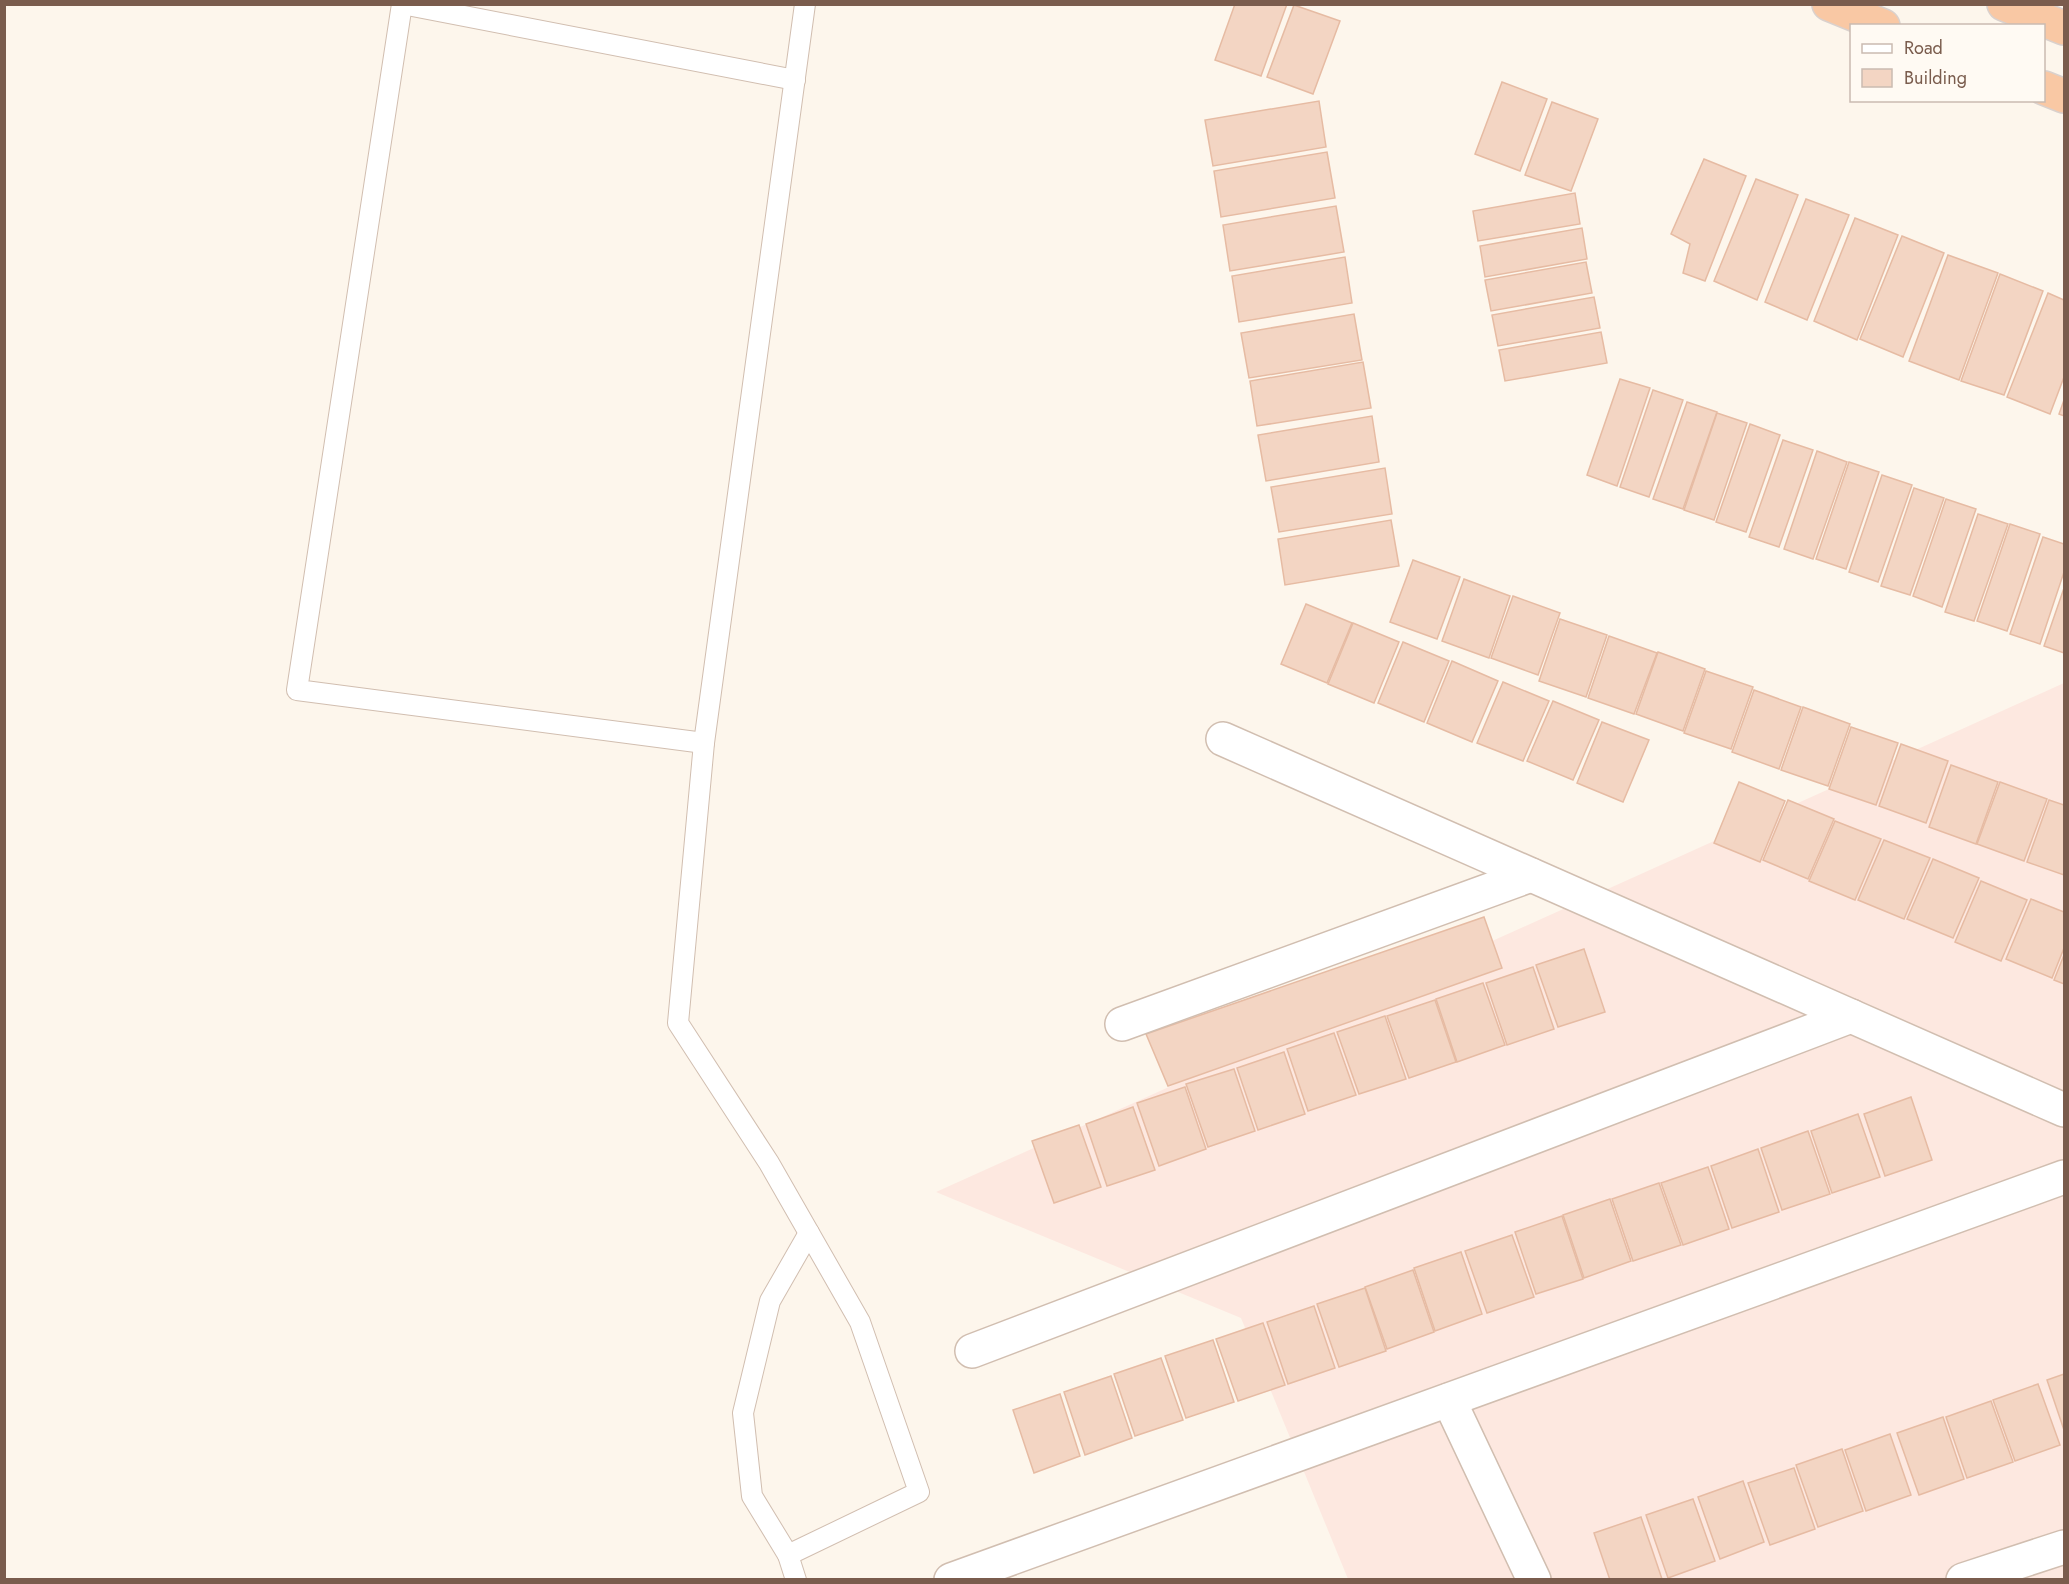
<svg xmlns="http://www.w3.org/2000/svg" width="2069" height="1584" font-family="Jost,sans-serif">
	<rect width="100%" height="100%" fill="#fdf6ec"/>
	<polygon fill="#fde8e0" points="2064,683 2064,1579 1348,1579 1241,1318 936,1192"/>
	<g fill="#f3d5c3" stroke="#e6bba3" stroke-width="1.5">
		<polygon points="1235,4 1287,4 1261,76 1215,60"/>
		<polygon points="1294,5 1340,21 1313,94 1267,77"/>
		<polygon points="1502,82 1547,99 1520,171 1475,154"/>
		<polygon points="1319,101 1326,147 1213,166 1205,120"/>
		<polygon points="1552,102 1598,119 1571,191 1525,175"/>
		<polygon points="1327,152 1335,198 1221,217 1214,171"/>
		<polygon points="1704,159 1746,176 1705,281 1683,273 1690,244 1671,234"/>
		<polygon points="1756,179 1798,195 1757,300 1714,281"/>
		<polygon points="1575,193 1580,224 1478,241 1473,211"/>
		<polygon points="1806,199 1849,215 1807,320 1765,302"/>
		<polygon points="1336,206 1344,252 1230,271 1223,225"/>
		<polygon points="1855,218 1898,235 1857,340 1814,321"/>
		<polygon points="1582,228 1587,259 1485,277 1480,246"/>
		<polygon points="1902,236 1944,253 1903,357 1860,339"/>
		<polygon points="1948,255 1998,273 1959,380 1909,361"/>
		<polygon points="1345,257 1352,303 1239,322 1232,276"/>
		<polygon points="1586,262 1592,293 1491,311 1485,280"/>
		<polygon points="2000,274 2043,291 2004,395 1961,381"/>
		<polygon points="2048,293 2064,300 2064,377 2050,414 2007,397"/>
		<polygon points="1594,297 1600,328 1498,346 1492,315"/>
		<polygon points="1354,314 1362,360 1249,378 1241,333"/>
		<polygon points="1601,332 1607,363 1505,381 1499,350"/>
		<polygon points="1363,362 1371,408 1257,426 1250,381"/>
		<polygon points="1620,379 1650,388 1617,486 1587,475"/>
		<polygon points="1653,390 1683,400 1649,497 1620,487"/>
		<polygon points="2064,400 2064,416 2059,414"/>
		<polygon points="1687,402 1717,412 1683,509 1653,499"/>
		<polygon points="1717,413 1747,423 1714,520 1684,510"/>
		<polygon points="1372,416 1379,462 1266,481 1258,435"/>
		<polygon points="1750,424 1780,435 1746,532 1716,522"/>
		<polygon points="1783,440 1813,450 1779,547 1749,537"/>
		<polygon points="1817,451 1847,462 1813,559 1784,549"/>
		<polygon points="1849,462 1879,472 1846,569 1816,559"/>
		<polygon points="1385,468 1392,514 1279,532 1271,487"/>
		<polygon points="1882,475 1912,485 1878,582 1849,572"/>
		<polygon points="1914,488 1944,498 1910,595 1881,586"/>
		<polygon points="1946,499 1976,509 1942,607 1913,596"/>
		<polygon points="1978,514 2008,524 1974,621 1945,612"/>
		<polygon points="1391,520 1399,566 1285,585 1278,539"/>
		<polygon points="2010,524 2040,534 2007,631 1977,621"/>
		<polygon points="2043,537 2064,544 2064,572 2040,644 2010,634"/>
		<polygon points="1413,560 1460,577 1437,639 1390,622"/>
		<polygon points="1464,579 1510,596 1489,658 1442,641"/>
		<polygon points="2064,588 2064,653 2044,646"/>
		<polygon points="1513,596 1560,613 1538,675 1491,658"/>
		<polygon points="1306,604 1352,623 1327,683 1281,664"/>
		<polygon points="1560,619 1607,635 1586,697 1539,681"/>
		<polygon points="1353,623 1399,642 1374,703 1328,684"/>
		<polygon points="1609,636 1657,653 1634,714 1588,698"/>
		<polygon points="1403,642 1449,661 1424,722 1378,703"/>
		<polygon points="1658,652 1705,669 1683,731 1636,714"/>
		<polygon points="1452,661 1498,681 1472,742 1427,723"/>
		<polygon points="1706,671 1753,687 1731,749 1684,733"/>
		<polygon points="1503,682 1549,701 1523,761 1477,743"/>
		<polygon points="1754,690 1801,707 1779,769 1732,752"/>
		<polygon points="1553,701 1599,720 1573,780 1527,761"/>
		<polygon points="1803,707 1850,724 1828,786 1781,770"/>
		<polygon points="1602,722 1649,740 1623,802 1577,783"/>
		<polygon points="1851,727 1898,743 1876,805 1829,789"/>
		<polygon points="1901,744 1948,761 1926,823 1879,806"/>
		<polygon points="1951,765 1998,782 1976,844 1929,827"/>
		<polygon points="1739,782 1785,801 1760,862 1714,843"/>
		<polygon points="2000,782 2047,799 2024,861 1977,844"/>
		<polygon points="1788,800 1834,819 1808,879 1763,860"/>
		<polygon points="2049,800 2064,805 2064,875 2027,862"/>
		<polygon points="1835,821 1881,839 1855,900 1809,881"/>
		<polygon points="1884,840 1930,858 1904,919 1858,900"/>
		<polygon points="1933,859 1979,878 1953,938 1907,919"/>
		<polygon points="1981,881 2027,900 2001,961 1955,942"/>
		<polygon points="2031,899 2064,912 2064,948 2052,978 2006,959"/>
		<polygon points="1484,917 1502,968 1168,1086 1146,1034"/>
		<polygon points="1584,949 1605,1012 1558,1027 1536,965"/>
		<polygon points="2064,955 2064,984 2054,980"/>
		<polygon points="1533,967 1554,1029 1507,1045 1486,983"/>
		<polygon points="1483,983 1505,1045 1457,1062 1436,999"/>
		<polygon points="1435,1000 1456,1062 1409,1078 1387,1016"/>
		<polygon points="1385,1016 1406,1079 1359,1094 1337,1032"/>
		<polygon points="1334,1033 1356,1095 1308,1111 1287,1049"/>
		<polygon points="1284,1052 1305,1114 1258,1130 1237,1068"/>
		<polygon points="1234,1069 1255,1131 1208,1147 1186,1084"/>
		<polygon points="1185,1087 1206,1149 1159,1166 1137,1103"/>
		<polygon points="1911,1097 1932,1160 1885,1176 1864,1114"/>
		<polygon points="1133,1107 1155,1170 1107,1186 1086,1124"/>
		<polygon points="1858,1114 1880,1177 1832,1193 1811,1131"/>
		<polygon points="1079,1125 1101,1187 1054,1203 1032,1141"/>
		<polygon points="1808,1131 1830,1194 1782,1210 1761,1148"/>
		<polygon points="1758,1149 1779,1212 1732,1228 1711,1166"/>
		<polygon points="1708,1167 1729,1229 1683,1245 1661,1183"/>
		<polygon points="1659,1183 1681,1245 1633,1261 1612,1199"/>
		<polygon points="1610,1199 1631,1261 1584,1278 1563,1215"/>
		<polygon points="1562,1216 1583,1279 1536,1294 1515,1232"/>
		<polygon points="1512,1235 1534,1297 1487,1313 1465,1251"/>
		<polygon points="1461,1252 1482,1314 1435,1331 1414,1268"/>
		<polygon points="1413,1270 1434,1332 1387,1349 1365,1287"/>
		<polygon points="1365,1288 1386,1351 1339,1367 1317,1304"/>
		<polygon points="1314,1306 1335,1368 1288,1384 1267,1322"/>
		<polygon points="1263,1323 1285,1385 1238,1401 1216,1339"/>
		<polygon points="1213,1340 1234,1402 1186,1418 1165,1356"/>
		<polygon points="1161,1358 1183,1420 1135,1436 1114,1374"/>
		<polygon points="2064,1374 2064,1430 2047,1380"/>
		<polygon points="1111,1376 1132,1438 1085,1455 1064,1392"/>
		<polygon points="2038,1384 2060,1445 2015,1461 1993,1400"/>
		<polygon points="1060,1394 1080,1456 1034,1473 1013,1410"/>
		<polygon points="1991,1401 2013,1462 1967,1478 1946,1417"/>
		<polygon points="1943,1417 1964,1479 1919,1495 1897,1433"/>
		<polygon points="1890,1434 1911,1495 1866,1511 1845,1450"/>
		<polygon points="1842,1449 1863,1511 1818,1527 1796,1465"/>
		<polygon points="1794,1468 1815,1529 1770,1545 1748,1483"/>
		<polygon points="1743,1481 1764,1542 1720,1559 1698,1497"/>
		<polygon points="1693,1499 1715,1561 1668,1578 1646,1515"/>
		<polygon points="1641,1517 1662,1579 1610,1580 1594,1533"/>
	</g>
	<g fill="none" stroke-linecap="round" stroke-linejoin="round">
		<defs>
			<g id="service">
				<polyline points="795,80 402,4 297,690 704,743 678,1023 769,1163 860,1322 919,1492 788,1555 796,1580"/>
				<polyline points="704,743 805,4"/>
				<polyline points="788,1555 752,1496 743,1413 770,1301 809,1233"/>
			</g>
			<g id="minor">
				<polyline points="1223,739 2064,1110"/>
				<polyline points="1122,1024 1531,875"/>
				<polyline points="972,1351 1851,1016"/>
				<polyline points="1449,1400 1534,1580"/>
				<polyline points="1963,1580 2064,1547"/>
			</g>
			<polyline id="tertiary" points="951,1580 2064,1177"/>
			<g id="trunk">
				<polyline points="1829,4 1883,26"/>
				<polyline points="2004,4 2064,28"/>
				<polyline points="2044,88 2064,96"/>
			</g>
		</defs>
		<use href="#service" stroke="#d1beb0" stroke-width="22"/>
		<use href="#minor" stroke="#d1beb0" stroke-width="36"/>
		<use href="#tertiary" stroke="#d1beb0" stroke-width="36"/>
		<use href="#trunk" stroke="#dad1cd" stroke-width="36"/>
		<use href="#service" stroke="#fff" stroke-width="20"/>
		<use href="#minor" stroke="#fff" stroke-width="33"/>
		<use href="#tertiary" stroke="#fff" stroke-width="33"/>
		<use href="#trunk" stroke="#f9c8a4" stroke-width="33"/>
	</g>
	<rect width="2069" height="1584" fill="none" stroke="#7a5c4d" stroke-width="12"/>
	<rect x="1850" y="24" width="195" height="78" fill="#fffaf3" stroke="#cabbb1" stroke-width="1.5"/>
	<rect x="1862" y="44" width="30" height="9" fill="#ffffff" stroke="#cabbb1" stroke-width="1.5"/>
	<text x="1904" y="54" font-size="18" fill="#7a5c4d">Road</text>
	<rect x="1862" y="69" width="30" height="18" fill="#f3d5c3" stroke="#cabbb1" stroke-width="1.5"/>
	<text x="1904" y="84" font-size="18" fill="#7a5c4d">Building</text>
</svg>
